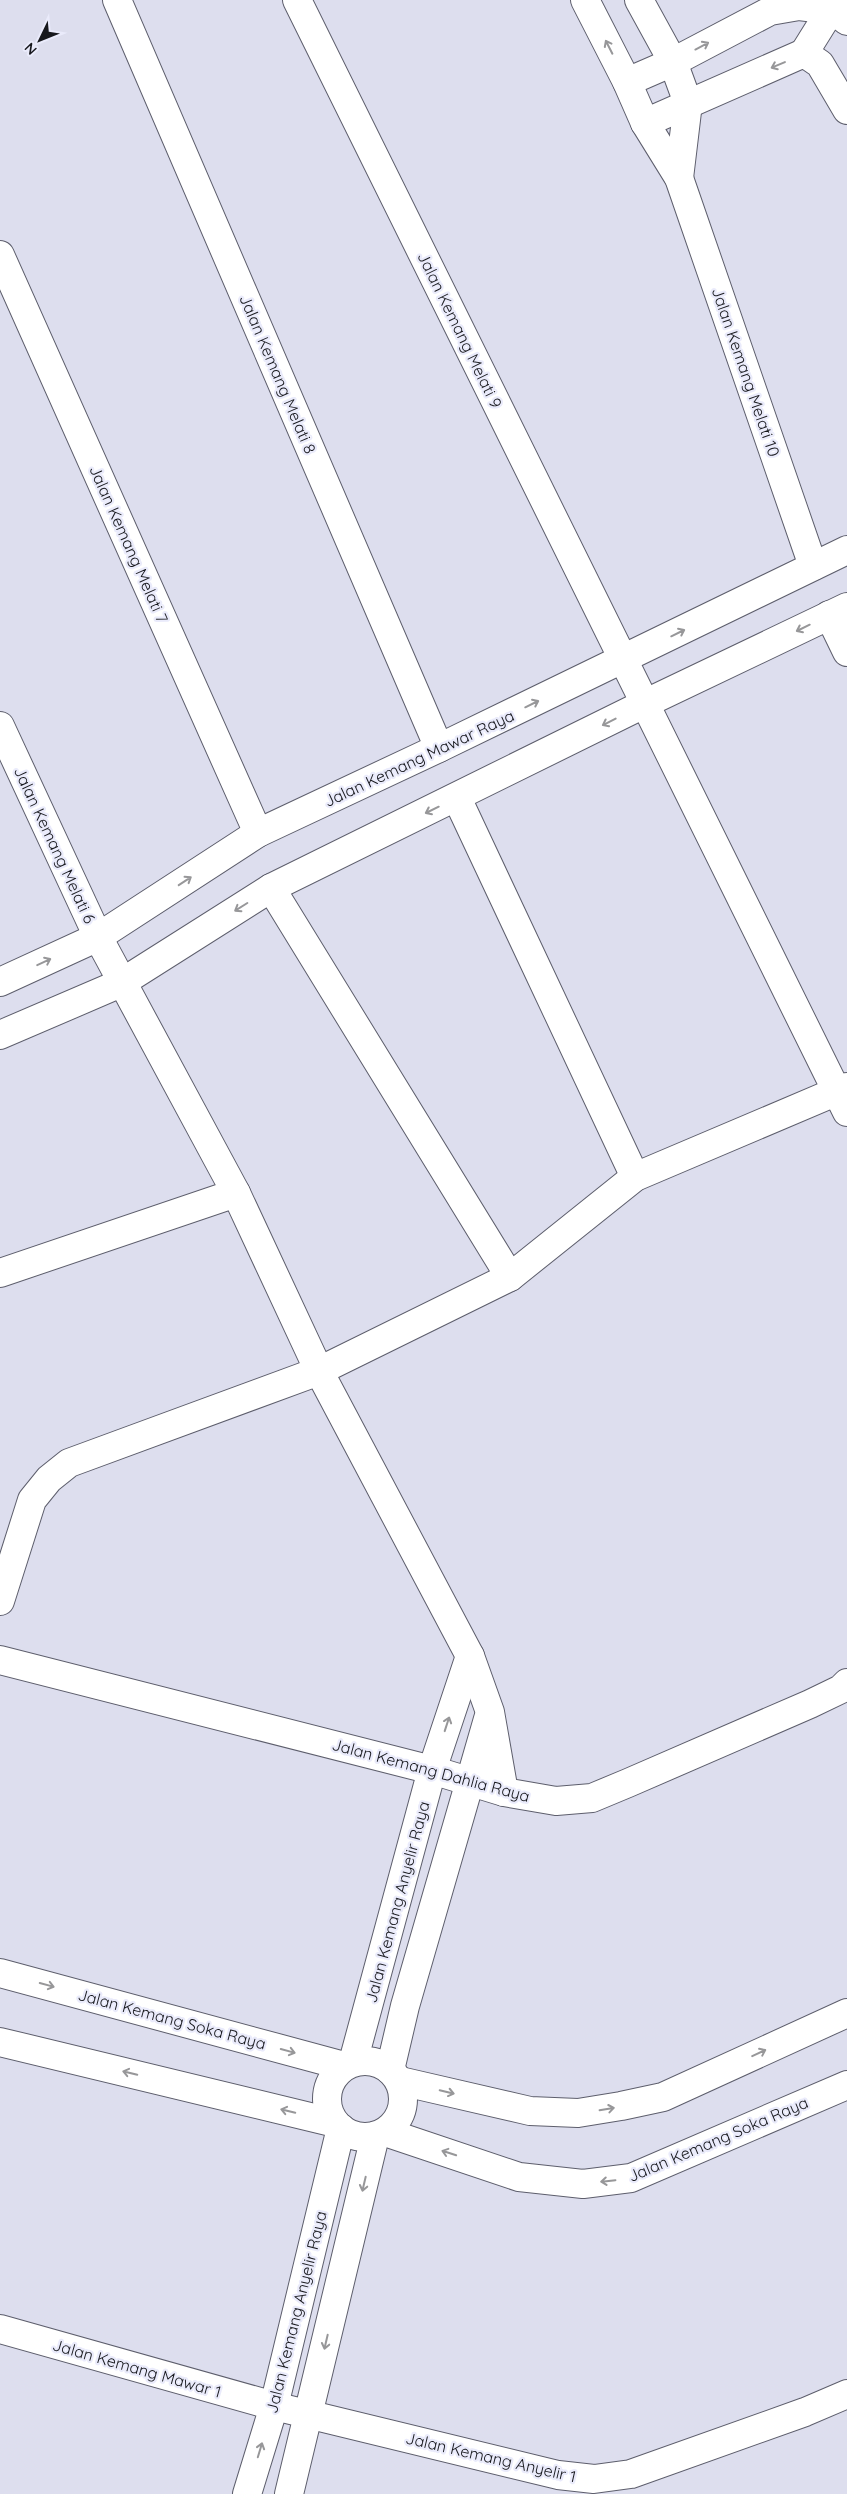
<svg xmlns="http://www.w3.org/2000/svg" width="847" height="2494" font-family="Quicksand,sans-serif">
	<rect width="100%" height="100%" fill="#dddeee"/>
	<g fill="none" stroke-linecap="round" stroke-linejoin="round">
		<defs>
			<g id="minor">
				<polyline points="117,0 439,748"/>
				<polyline points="297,0 847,1112"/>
				<polyline points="585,0 627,82 645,123 679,178 813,566"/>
				<polyline points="639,0 673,62 688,103 679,178"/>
				<polyline points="804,53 837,0"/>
				<polyline points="627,82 673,62 770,11 799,6 833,10 847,21"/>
				<polyline points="645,123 804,53 820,64 847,110"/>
				<polyline points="0,255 258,833"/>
				<polyline points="829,615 847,652"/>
				<polyline points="0,726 98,937 236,1193 319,1371 470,1656 490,1712 504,1792"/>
				<polyline points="457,798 635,1177"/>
				<polyline points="271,888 510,1277"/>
				<polyline points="0,982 98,937 258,833 439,748 847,550"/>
				<polyline points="0,1035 121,983 271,888 644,704 847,607"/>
				<polyline points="0,1273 236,1193"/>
				<polyline points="0,1601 32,1500 49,1479 69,1463 319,1371 510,1277 635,1177 847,1087"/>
				<polyline points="0,1660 432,1770 504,1792 556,1801 592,1798 628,1783 810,1704 841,1689 847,1683"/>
				<polyline points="353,2062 432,1770 470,1656"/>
				<polyline points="390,2070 405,2006 488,1719"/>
				<polyline points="0,2329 274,2406 558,2475 594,2479 631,2474 805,2412 847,2394"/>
				<polyline points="247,2494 274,2406 341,2128"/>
				<polyline points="289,2494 375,2136"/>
			</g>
			<g id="tertiary">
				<polyline points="0,1973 344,2066"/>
				<polyline points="0,2042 335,2123"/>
				<circle cx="365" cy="2099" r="38"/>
				<polyline points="400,2081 530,2111 578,2113 621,2106 663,2097 847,2013"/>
				<polyline points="385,2132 519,2177 583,2184 631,2178 847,2085"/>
			</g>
		</defs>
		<use href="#minor" stroke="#5d5e6c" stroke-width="30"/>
		<use href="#tertiary" stroke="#5d5e6c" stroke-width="30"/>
		<use href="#minor" stroke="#fff" stroke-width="28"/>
		<use href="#tertiary" stroke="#fff" stroke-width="28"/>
	</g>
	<defs><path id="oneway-shaft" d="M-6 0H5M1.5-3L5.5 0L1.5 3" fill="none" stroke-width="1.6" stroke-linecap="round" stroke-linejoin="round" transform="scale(1.25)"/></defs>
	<g stroke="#979799">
		<use href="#oneway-shaft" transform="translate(702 46) rotate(-28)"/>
		<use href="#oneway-shaft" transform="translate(609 47) rotate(-117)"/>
		<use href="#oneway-shaft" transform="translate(778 65) rotate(157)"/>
		<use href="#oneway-shaft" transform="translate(803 628) rotate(154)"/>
		<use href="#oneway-shaft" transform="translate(678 633) rotate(-26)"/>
		<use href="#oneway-shaft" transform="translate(532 704) rotate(-26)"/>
		<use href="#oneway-shaft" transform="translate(609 722) rotate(153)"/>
		<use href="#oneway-shaft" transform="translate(432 810) rotate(154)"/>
		<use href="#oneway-shaft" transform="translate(185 881) rotate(-33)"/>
		<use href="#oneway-shaft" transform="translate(241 907) rotate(148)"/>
		<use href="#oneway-shaft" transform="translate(44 962) rotate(-25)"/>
		<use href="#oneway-shaft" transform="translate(447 1724) rotate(-72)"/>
		<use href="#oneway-shaft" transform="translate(47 1985) rotate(15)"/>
		<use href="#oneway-shaft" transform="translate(288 2051) rotate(15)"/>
		<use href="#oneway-shaft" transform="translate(759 2053) rotate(-25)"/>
		<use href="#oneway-shaft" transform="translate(130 2073) rotate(-166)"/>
		<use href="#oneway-shaft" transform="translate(447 2092) rotate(13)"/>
		<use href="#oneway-shaft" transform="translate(607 2109) rotate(-9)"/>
		<use href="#oneway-shaft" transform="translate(288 2111) rotate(-166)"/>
		<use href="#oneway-shaft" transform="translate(449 2153) rotate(-162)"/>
		<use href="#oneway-shaft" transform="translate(608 2181) rotate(174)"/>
		<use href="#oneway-shaft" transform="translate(364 2184) rotate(103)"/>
		<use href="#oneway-shaft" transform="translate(326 2342) rotate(103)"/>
		<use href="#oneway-shaft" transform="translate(260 2450) rotate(-73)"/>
	</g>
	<g text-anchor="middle" stroke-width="4.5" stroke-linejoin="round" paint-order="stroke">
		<g font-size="16" fill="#17181d" stroke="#eaebfb">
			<text transform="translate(460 330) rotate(64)" y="6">Jalan Kemang Melati 9</text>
			<text transform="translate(746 372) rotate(71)" y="6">Jalan Kemang Melati 10</text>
			<text transform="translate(278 374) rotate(67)" y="6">Jalan Kemang Melati 8</text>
			<text transform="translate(129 544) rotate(66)" y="6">Jalan Kemang Melati 7</text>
			<text transform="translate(419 758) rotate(-25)" y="6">Jalan Kemang Mawar Raya</text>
			<text transform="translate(55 845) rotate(65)" y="6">Jalan Kemang Melati 6</text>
			<text transform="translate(431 1770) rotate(15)" y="6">Jalan Kemang Dahlia Raya</text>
			<text transform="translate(397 1902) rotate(-75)" y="6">Jalan Kemang Anyelir Raya</text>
			<text transform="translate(172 2019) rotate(15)" y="6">Jalan Kemang Soka Raya</text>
			<text transform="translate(718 2139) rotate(-23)" y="6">Jalan Kemang Soka Raya</text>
			<text transform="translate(296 2312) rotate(-76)" y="6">Jalan Kemang Anyelir Raya</text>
			<text transform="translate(137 2368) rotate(16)" y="6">Jalan Kemang Mawar 1</text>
			<text transform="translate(491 2457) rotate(13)" y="6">Jalan Kemang Anyelir 1</text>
		</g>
	</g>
	<g transform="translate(40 40) rotate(227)" stroke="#eaebfb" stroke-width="4" paint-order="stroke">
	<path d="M0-4L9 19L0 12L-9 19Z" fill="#17181d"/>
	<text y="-8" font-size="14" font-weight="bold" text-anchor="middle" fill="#17181d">N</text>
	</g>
</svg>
